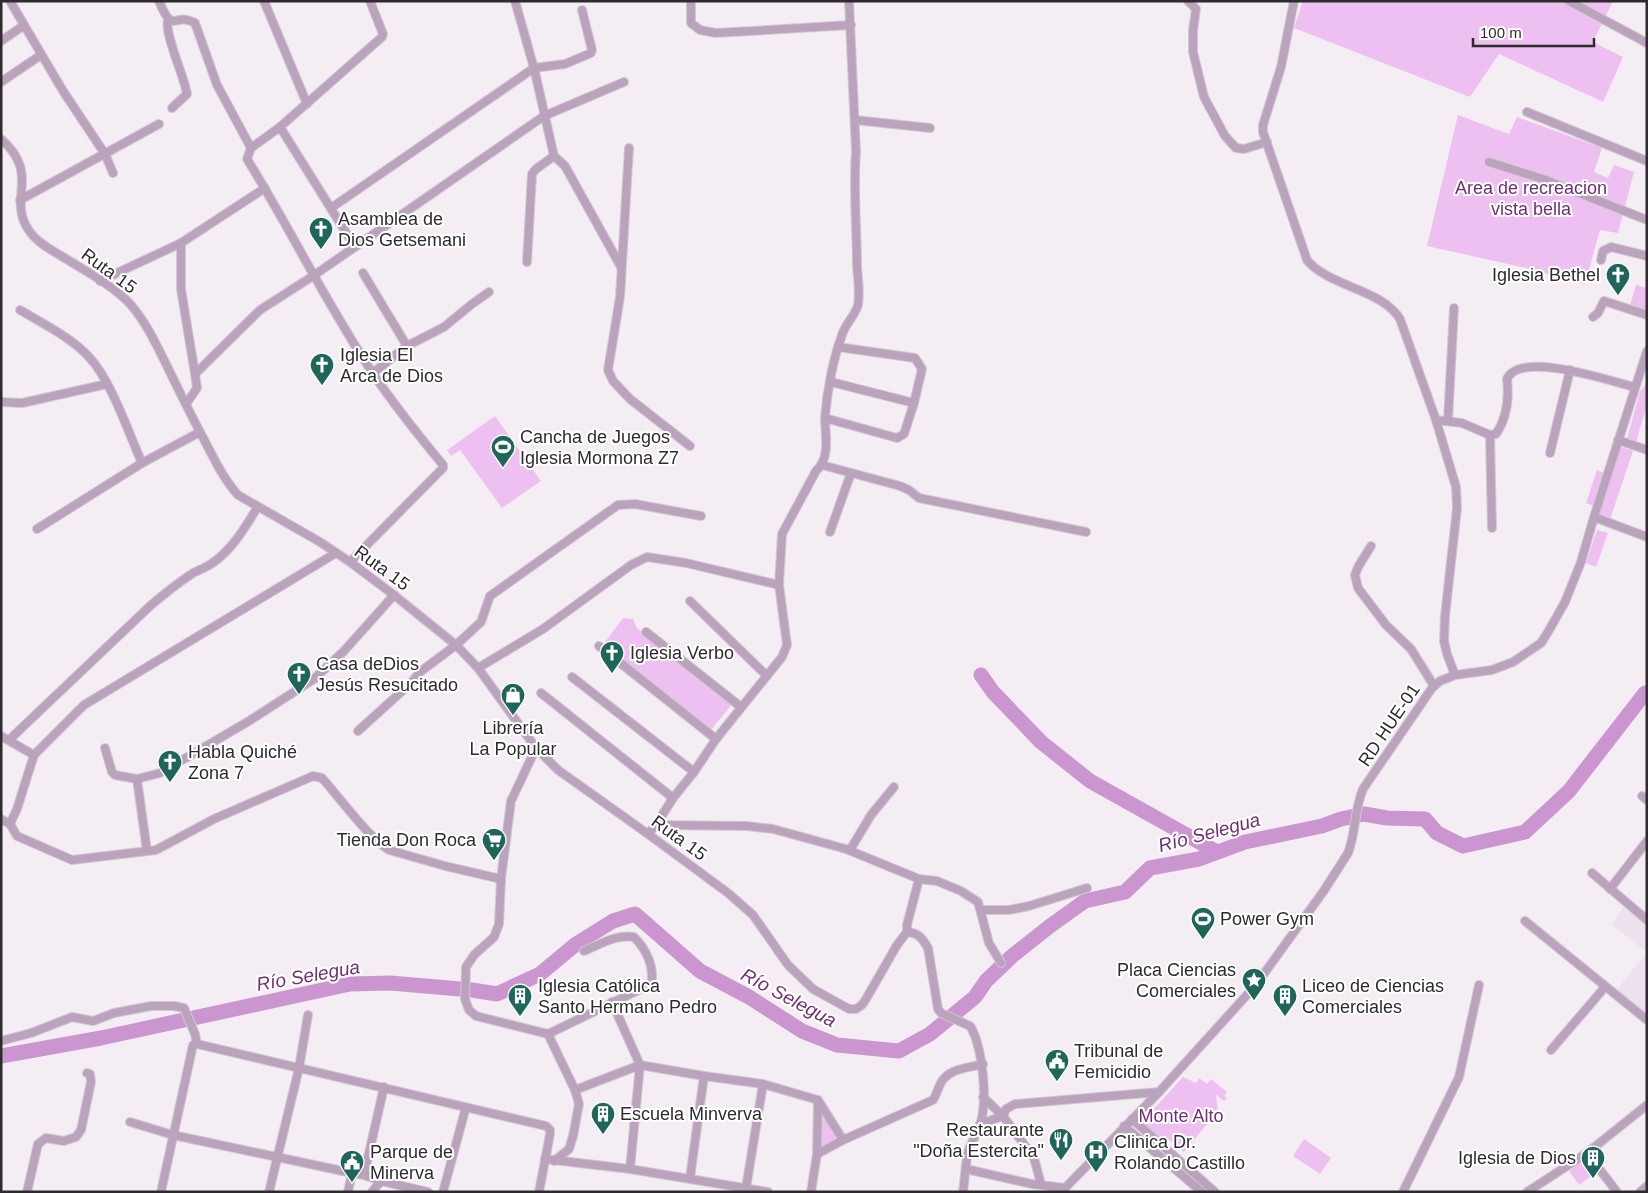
<svg xmlns="http://www.w3.org/2000/svg" width="1648" height="1193" font-family="Helvetica,sans-serif">
	<rect width="100%" height="100%" fill="#f4eef4"/>
	<g fill="#ece1ed">
		<polygon points="1625,906 1647,923 1647,952 1611,924"/>
		<polygon points="1647,952 1647,1017 1616,991"/>
	</g>
	<g fill="#eec0f1">
		<polygon points="1303,1 1613,1 1593,42 1623,57 1603,102 1499,54 1470,97 1294,28"/>
		<polygon points="1458,115 1509,134 1517,117 1602,148 1594,172 1608,178 1614,165 1634,172 1618,233 1600,230 1585,284 1526,268 1427,246"/>
		<polygon points="1636,285 1647,288 1647,314 1629,309"/>
		<polygon points="1647,378 1647,405 1636,442 1627,439 1640,391 1645,386"/>
		<polygon points="495,416 541,481 502,508 460,450 451,456 447,450"/>
		<polygon points="1621,447 1633,451 1609,522 1598,518"/>
		<polygon points="1597,470 1606,474 1596,507 1586,503"/>
		<polygon points="1597,530 1608,533 1596,567 1586,563"/>
		<polygon points="623,618 633,619 637,628 733,703 710,731 602,646"/>
		<polygon points="1183,1077 1196,1083 1199,1078 1207,1084 1211,1079 1227,1092 1224,1096 1227,1098 1224,1101 1216,1095 1218,1111 1184,1152 1167,1138 1164,1142 1141,1123"/>
		<polygon points="821,1115 841,1140 819,1149"/>
		<polygon points="1304,1139 1331,1158 1320,1174 1293,1156"/>
		<polygon points="1584,1160 1594,1174 1579,1185 1569,1171"/>
	</g>
	<g fill="none" stroke-linecap="round" stroke-linejoin="round">
		<g stroke="#cb96d0" stroke-width="15">
			<polyline points="981,675 993,692 1041,742 1090,781 1217,852"/>
			<polyline points="1,1056 101,1038 350,984 390,983 472,990 497,994 540,974 576,944 613,921 635,914 700,971 749,997 802,1031 837,1045 899,1051 930,1034 975,997 986,981 1011,957 1050,926 1085,901 1125,892 1150,868 1199,859 1245,842 1322,826 1341,819 1364,814 1387,818 1425,819 1437,833 1463,846 1525,832 1569,791 1645,693 1647,693"/>
		</g>
		<defs>
			<g id="minor">
				<polyline points="10,1 63,91 105,154 113,173"/>
				<path d="M 159,1 C 174,37 173,11 195,23 L 217,85 L 251,148"/>
				<polyline points="264,1 307,104"/>
				<polyline points="515,1 534,68 554,156 565,166 621,267"/>
				<polyline points="691,1 691,23 700,30 716,33 851,25"/>
				<polyline points="1188,1 1196,9 1193,30 1193,52 1204,97 1225,136 1236,148 1244,149 1267,142"/>
				<path d="M 1294,1 L 1281,67 L 1263,125 L 1263,132 L 1307,260 C 1329,287 1382,289 1400,319 L 1436,420 L 1456,487 L 1457,508 L 1445,616 L 1444,641 L 1447,654 L 1455,675"/>
				<polyline points="1569,1 1647,43"/>
				<path d="M 168,20 C 164,34 184,75 187,94 L 172,108"/>
				<polyline points="1,41 23,26"/>
				<polyline points="1,82 41,55"/>
				<polyline points="1527,112 1647,161"/>
				<polyline points="855,120 930,128"/>
				<polyline points="280,127 355,247"/>
				<path d="M 1,139 C 9,146 17,156 20,166 C 27,187 13,206 28,229 C 36,242 50,249 63,257 C 84,270 114,286 131,305 C 147,324 156,344 167,366 C 181,395 195,423 210,451 C 218,467 226,482 238,495 L 320,542 L 350,562 L 394,595 L 456,645 L 478,668 L 536,748 L 558,770 L 648,834 L 728,893 L 753,915 L 788,965 L 813,989 L 849,1009 L 856,1009 L 862,1005 L 866,999 L 897,945 L 907,932 C 919,933 922,938 928,948 L 938,1009 L 941,1013 L 970,1026 L 972,1029 C 983,1052 988,1101 980,1125 C 977,1135 970,1143 968,1153 C 965,1166 965,1179 963,1192"/>
				<polyline points="629,148 620,297 608,370 613,381 630,399 690,446"/>
				<polyline points="1489,162 1546,180 1647,220"/>
				<polyline points="20,200 159,124"/>
				<polyline points="331,208 534,68 565,64 591,53 592,50 582,10"/>
				<polyline points="181,243 181,289 195,374"/>
				<polyline points="1601,260 1603,251 1611,247 1647,256"/>
				<polyline points="527,262 532,174 536,169 554,156"/>
				<polyline points="363,273 407,346"/>
				<polyline points="100,281 181,243 265,188"/>
				<path d="M 20,310 C 42,323 72,338 89,357 C 111,380 129,434 142,463"/>
				<polyline points="1593,317 1598,313 1604,301 1647,315"/>
				<polyline points="373,373 407,346 444,327 472,304 489,292"/>
				<polyline points="831,382 914,403 922,369 915,358 838,347"/>
				<polyline points="1,402 22,403 107,384"/>
				<polyline points="186,404 197,388 195,374 260,310 313,276 544,116 624,82"/>
				<polyline points="825,418 897,438 904,434 914,403"/>
				<path d="M 1436,420 L 1462,423 L 1490,435 L 1496,434 C 1507,418 1509,397 1507,379 C 1520,350 1610,381 1634,387"/>
				<polyline points="1448,420 1454,308"/>
				<polyline points="1490,435 1492,528"/>
				<polyline points="1618,440 1647,450"/>
				<polyline points="1550,453 1570,370"/>
				<polyline points="822,465 900,486 909,490 919,498 1086,532"/>
				<polyline points="1594,517 1647,537"/>
				<polyline points="37,529 142,463 200,432"/>
				<polyline points="830,532 851,473"/>
				<polyline points="1371,546 1358,567 1355,575 1358,588 1386,625 1411,649 1434,686"/>
				<path d="M 350,562 L 443,468 L 443,465 C 419,436 395,406 374,375 C 327,305 291,230 247,159 L 251,148 L 280,127 L 382,37 L 383,34 L 370,1"/>
				<polyline points="690,601 767,676"/>
				<polyline points="646,632 741,707"/>
				<polyline points="599,646 716,739"/>
				<polyline points="478,668 543,629 631,565 647,557 686,563 779,585"/>
				<polyline points="572,677 694,772"/>
				<polyline points="541,693 673,798"/>
				<polyline points="358,731 411,683 420,672 456,645 481,622 490,596 618,505 635,504 701,516"/>
				<polyline points="1,736 34,755"/>
				<path d="M 9,740 L 150,606 C 164,594 178,583 193,573 C 199,570 205,568 211,564 C 231,551 245,528 257,508"/>
				<polyline points="105,748 112,772 115,775 137,779 160,773 249,721 314,679 344,651 394,595"/>
				<path d="M 536,748 L 511,801 L 501,879 L 499,924 L 494,937 L 474,955 L 466,967 L 465,999 L 469,1010 L 476,1016 L 548,1034 L 651,984 C 655,967 646,949 634,937 C 616,934 601,944 584,951"/>
				<polyline points="137,779 147,851"/>
				<polyline points="1642,796 1647,800"/>
				<path d="M 1,819 L 10,824 L 17,836 L 72,860 L 156,850 L 214,819 L 313,776 L 322,778 C 340,798 367,836 389,850 L 445,866 L 501,879"/>
				<polyline points="10,824 17,809 34,755 84,705 336,553"/>
				<polyline points="656,825 747,826 773,829 846,849 919,879 937,881 961,891 978,902 989,943 1001,963"/>
				<path d="M 648,834 L 656,825 L 673,798 L 694,772 L 716,739 L 782,657 L 787,645 L 779,585 L 782,534 L 816,471 C 831,457 825,436 825,417 C 827,392 833,359 842,335 C 845,324 855,316 858,305 C 860,293 858,278 857,267 C 857,228 853,190 856,152 L 849,1"/>
				<polyline points="850,850 871,815 894,787"/>
				<polyline points="1592,873 1647,920"/>
				<polyline points="1610,889 1647,841"/>
				<polyline points="981,910 1009,910 1029,906 1087,888"/>
				<polyline points="1525,921 1647,1020"/>
				<polyline points="907,932 907,925 919,879"/>
				<polyline points="612,1002 640,1065 630,1169"/>
				<polyline points="548,1034 575,1090 579,1104 573,1136 569,1149 554,1161"/>
				<polyline points="1,1041 31,1033 72,1017 93,1021 114,1013 151,1006 174,1006 184,1008 195,1034 197,1044"/>
				<polyline points="1551,1050 1605,987"/>
				<polyline points="575,1090 640,1065 704,1076 763,1084 818,1100 843,1140"/>
				<polyline points="983,1097 1003,1116 1034,1158 1041,1184"/>
				<polyline points="1003,1116 1006,1109 1015,1104 1159,1092"/>
				<polyline points="1132,1119 1215,1192"/>
				<polyline points="130,1122 173,1135 352,1173"/>
				<polyline points="980,1124 1003,1116"/>
				<polyline points="1124,1126 1202,1192"/>
				<polyline points="1587,1153 1617,1192"/>
				<path d="M 817,1154 L 843,1140 L 933,1100 C 937,1094 938,1087 942,1081 C 951,1068 968,1068 983,1064"/>
				<polyline points="545,1159 630,1169 768,1192"/>
				<polyline points="966,1169 1032,1184 1065,1188"/>
				<polyline points="364,1175 384,1087"/>
				<polyline points="690,1178 704,1076"/>
				<polyline points="381,1181 428,1192"/>
				<polyline points="746,1188 763,1084"/>
				<path d="M 1065,1188 L 1159,1092 L 1255,986 L 1323,892 L 1348,853 C 1356,833 1354,810 1363,789 L 1432,688 L 1440,681 L 1455,675 L 1492,670 L 1513,662 L 1541,643 L 1548,632 L 1565,602 L 1581,562 L 1594,517 L 1647,351"/>
				<polyline points="27,1192 38,1144 46,1138 64,1141 76,1137 81,1130 91,1082 90,1074 87,1073"/>
				<polyline points="161,1192 193,1045 197,1044 546,1126 550,1130 550,1134 539,1192"/>
				<polyline points="269,1192 299,1068 308,1015"/>
				<polyline points="348,1192 352,1173 364,1175 381,1181 372,1192"/>
				<polyline points="443,1192 466,1107"/>
				<polyline points="811,1192 817,1154 818,1100"/>
				<polyline points="1403,1192 1459,1077 1479,985"/>
				<polyline points="1527,1192 1587,1153 1647,1105"/>
				<polyline points="1640,1192 1647,1186"/>
			</g>
		</defs>
		<use href="#minor" stroke="#d0cbd0" stroke-width="10"/>
		<use href="#minor" stroke="#bba3bd" stroke-width="8"/>
	</g>
	<defs>
		<symbol id="church-pin" viewBox="-11 -11 22 30"><path d="M0 17L-7.5 6A9.5 9.5 0 1 1 7.5 6Z" fill="#1f665a" stroke="#fff"/><path d="M-1.2-6h2.4v3.5h3.3v2.4h-3.3V6h-2.4V-.1h-3.3v-2.4h3.3Z" fill="#fff"/></symbol>
		<symbol id="stadium-pin" viewBox="-11 -11 22 30"><path d="M0 17L-7.5 6A9.5 9.5 0 1 1 7.5 6Z" fill="#1f665a" stroke="#fff"/><path d="M0-5a6.5 5 0 1 0 0 10a6.5 5 0 1 0 0-10ZM-3.5-1.8h7v3.6h-7Z" fill="#fff"/></symbol>
		<symbol id="shop-pin" viewBox="-11 -11 22 30"><path d="M0 17L-7.5 6A9.5 9.5 0 1 1 7.5 6Z" fill="#1f665a" stroke="#fff"/><path d="M-5-2.5h2.3a2.7 3.5 0 0 1 5.4 0H5L5.5 6h-11ZM-1.5-2.5h3a1.5 2.3 0 0 0-3 0Z" fill="#fff"/></symbol>
		<symbol id="supermarket-pin" viewBox="-11 -11 22 30"><path d="M0 17L-7.5 6A9.5 9.5 0 1 1 7.5 6Z" fill="#1f665a" stroke="#fff"/><path d="M-6-5.5h2.5l.6 2H6L4.5 2H-2.5L-4.4-4H-6ZM-1.5 3.2a1.3 1.3 0 1 0 .1 0ZM3 3.2a1.3 1.3 0 1 0 .1 0Z" fill="#fff"/></symbol>
		<symbol id="sight-pin" viewBox="-11 -11 22 30"><path d="M0 17L-7.5 6A9.5 9.5 0 1 1 7.5 6Z" fill="#1f665a" stroke="#fff"/><path d="M0-6L1.8-2.2L6-1.7L2.9 1.2L3.7 5.4L0 3.3L-3.7 5.4L-2.9 1.2L-6-1.7L-1.8-2.2Z" fill="#fff"/></symbol>
		<symbol id="building-pin" viewBox="-11 -11 22 30"><path d="M0 17L-7.5 6A9.5 9.5 0 1 1 7.5 6Z" fill="#1f665a" stroke="#fff"/><path d="M-4-6H4V6H1V3H-1V6H-4ZM-2.5-4.3h1.7v1.8h-1.7ZM.8-4.3h1.7v1.8H.8ZM-2.5-1h1.7V.8h-1.7ZM.8-1h1.7V.8H.8Z" fill="#fff"/></symbol>
		<symbol id="civic-pin" viewBox="-11 -11 22 30"><path d="M0 17L-7.5 6A9.5 9.5 0 1 1 7.5 6Z" fill="#1f665a" stroke="#fff"/><path d="M-.6-6.5H3V-4.5H.6V-3L4-1V1h2V6H-6V1h2V-1L-.6-3ZM-1.2 2.5V6h2.4V2.5Z" fill="#fff"/></symbol>
		<symbol id="restaurant-pin" viewBox="-11 -11 22 30"><path d="M0 17L-7.5 6A9.5 9.5 0 1 1 7.5 6Z" fill="#1f665a" stroke="#fff"/><path d="M-5-6h1v4h1v-4h1v4h1v-4h1v5L-1.5 .5V6h-2V.5L-5-1ZM5-6V6H3V1.5H1.5Q1.5-4 5-6Z" fill="#fff"/></symbol>
		<symbol id="hospital-pin" viewBox="-11 -11 22 30"><path d="M0 17L-7.5 6A9.5 9.5 0 1 1 7.5 6Z" fill="#1f665a" stroke="#fff"/><path d="M-5-5h3v3.5h4V-5h3V5h-3V1.5h-4V5h-3Z" fill="#fff"/></symbol>
	</defs>
	<g fill-rule="evenodd">
		<use href="#church-pin" x="307" y="215" width="28" height="38"/>
		<use href="#church-pin" x="1604" y="261" width="28" height="38"/>
		<use href="#church-pin" x="308" y="351" width="28" height="38"/>
		<use href="#stadium-pin" x="489" y="433" width="28" height="38"/>
		<use href="#church-pin" x="598" y="639" width="28" height="38"/>
		<use href="#church-pin" x="285" y="660" width="28" height="38"/>
		<use href="#shop-pin" x="499" y="681" width="28" height="38"/>
		<use href="#church-pin" x="156" y="748" width="28" height="38"/>
		<use href="#supermarket-pin" x="480" y="826" width="28" height="38"/>
		<use href="#stadium-pin" x="1189" y="905" width="28" height="38"/>
		<use href="#sight-pin" x="1240" y="966" width="28" height="38"/>
		<use href="#building-pin" x="506" y="982" width="28" height="38"/>
		<use href="#building-pin" x="1271" y="982" width="28" height="38"/>
		<use href="#civic-pin" x="1043" y="1047" width="28" height="38"/>
		<use href="#building-pin" x="589" y="1100" width="28" height="38"/>
		<use href="#restaurant-pin" x="1047" y="1126" width="28" height="38"/>
		<use href="#hospital-pin" x="1082" y="1138" width="28" height="38"/>
		<use href="#building-pin" x="1579" y="1144" width="28" height="38"/>
		<use href="#civic-pin" x="338" y="1148" width="28" height="38"/>
	</g>
	<g text-anchor="middle" stroke-width="4" stroke-linejoin="round" paint-order="stroke">
		<g font-size="18" fill="#6e2f75" stroke="#fff">
			<text x="1531" y="194">Area de recreacion<tspan x="1531" dy="21">vista bella</tspan></text>
			<text x="1181" y="1122">Monte Alto</text>
		</g>
		<g font-size="18" fill="#2d2b2e" stroke="#fff" text-anchor="start">
			<text x="338" y="225">Asamblea de<tspan x="338" dy="21">Dios Getsemani</tspan></text>
			<text x="1600" y="281" text-anchor="end">Iglesia Bethel</text>
			<text x="340" y="361">Iglesia El<tspan x="340" dy="21">Arca de Dios</tspan></text>
			<text x="520" y="443">Cancha de Juegos<tspan x="520" dy="21">Iglesia Mormona Z7</tspan></text>
			<text x="630" y="659">Iglesia Verbo</text>
			<text x="316" y="670">Casa deDios<tspan x="316" dy="21">Jesús Resucitado</tspan></text>
			<text x="513" y="734" text-anchor="middle">Librería<tspan x="513" dy="21">La Popular</tspan></text>
			<text x="188" y="758">Habla Quiché<tspan x="188" dy="21">Zona 7</tspan></text>
			<text x="476" y="846" text-anchor="end">Tienda Don Roca</text>
			<text x="1220" y="925">Power Gym</text>
			<text x="1236" y="976" text-anchor="end">Placa Ciencias<tspan x="1236" dy="21">Comerciales</tspan></text>
			<text x="538" y="992">Iglesia Católica<tspan x="538" dy="21">Santo Hermano Pedro</tspan></text>
			<text x="1302" y="992">Liceo de Ciencias<tspan x="1302" dy="21">Comerciales</tspan></text>
			<text x="1074" y="1057">Tribunal de<tspan x="1074" dy="21">Femicidio</tspan></text>
			<text x="620" y="1120">Escuela Minverva</text>
			<text x="1044" y="1136" text-anchor="end">Restaurante<tspan x="1044" dy="21">"Doña Estercita"</tspan></text>
			<text x="1114" y="1148">Clinica Dr.<tspan x="1114" dy="21">Rolando Castillo</tspan></text>
			<text x="370" y="1158">Parque de<tspan x="370" dy="21">Minerva</tspan></text>
			<text x="1576" y="1164" text-anchor="end">Iglesia de Dios</text>
		</g>
		<g font-size="18" fill="#2d2b2e" stroke="#fff">
			<text transform="translate(109 271) rotate(36)" y="6">Ruta 15</text>
			<text transform="translate(382 568) rotate(36)" y="6">Ruta 15</text>
			<text transform="translate(1389 725) rotate(-56)" y="6">RD HUE-01</text>
			<text transform="translate(679 838) rotate(36)" y="6">Ruta 15</text>
		</g>
		<g font-size="19" font-style="italic" fill="#6f3076" stroke="#fff">
			<text transform="translate(1209 832) rotate(-15)" y="7">Río Selegua</text>
			<text transform="translate(308 975) rotate(-10)" y="7">Río Selegua</text>
			<text transform="translate(789 997) rotate(28)" y="7">Río Selegua</text>
		</g>
	</g>
	<rect width="1648" height="1193" fill="none" stroke="#2d2b2e" stroke-width="5"/>
	<path d="M1473 38v8h121v-8" fill="none" stroke="#2d2b2e" stroke-width="2.5"/>
	<text x="1480" y="38" font-size="15" fill="#2d2b2e" stroke="#ffffff" stroke-width="4" paint-order="stroke">100 m</text>
</svg>
